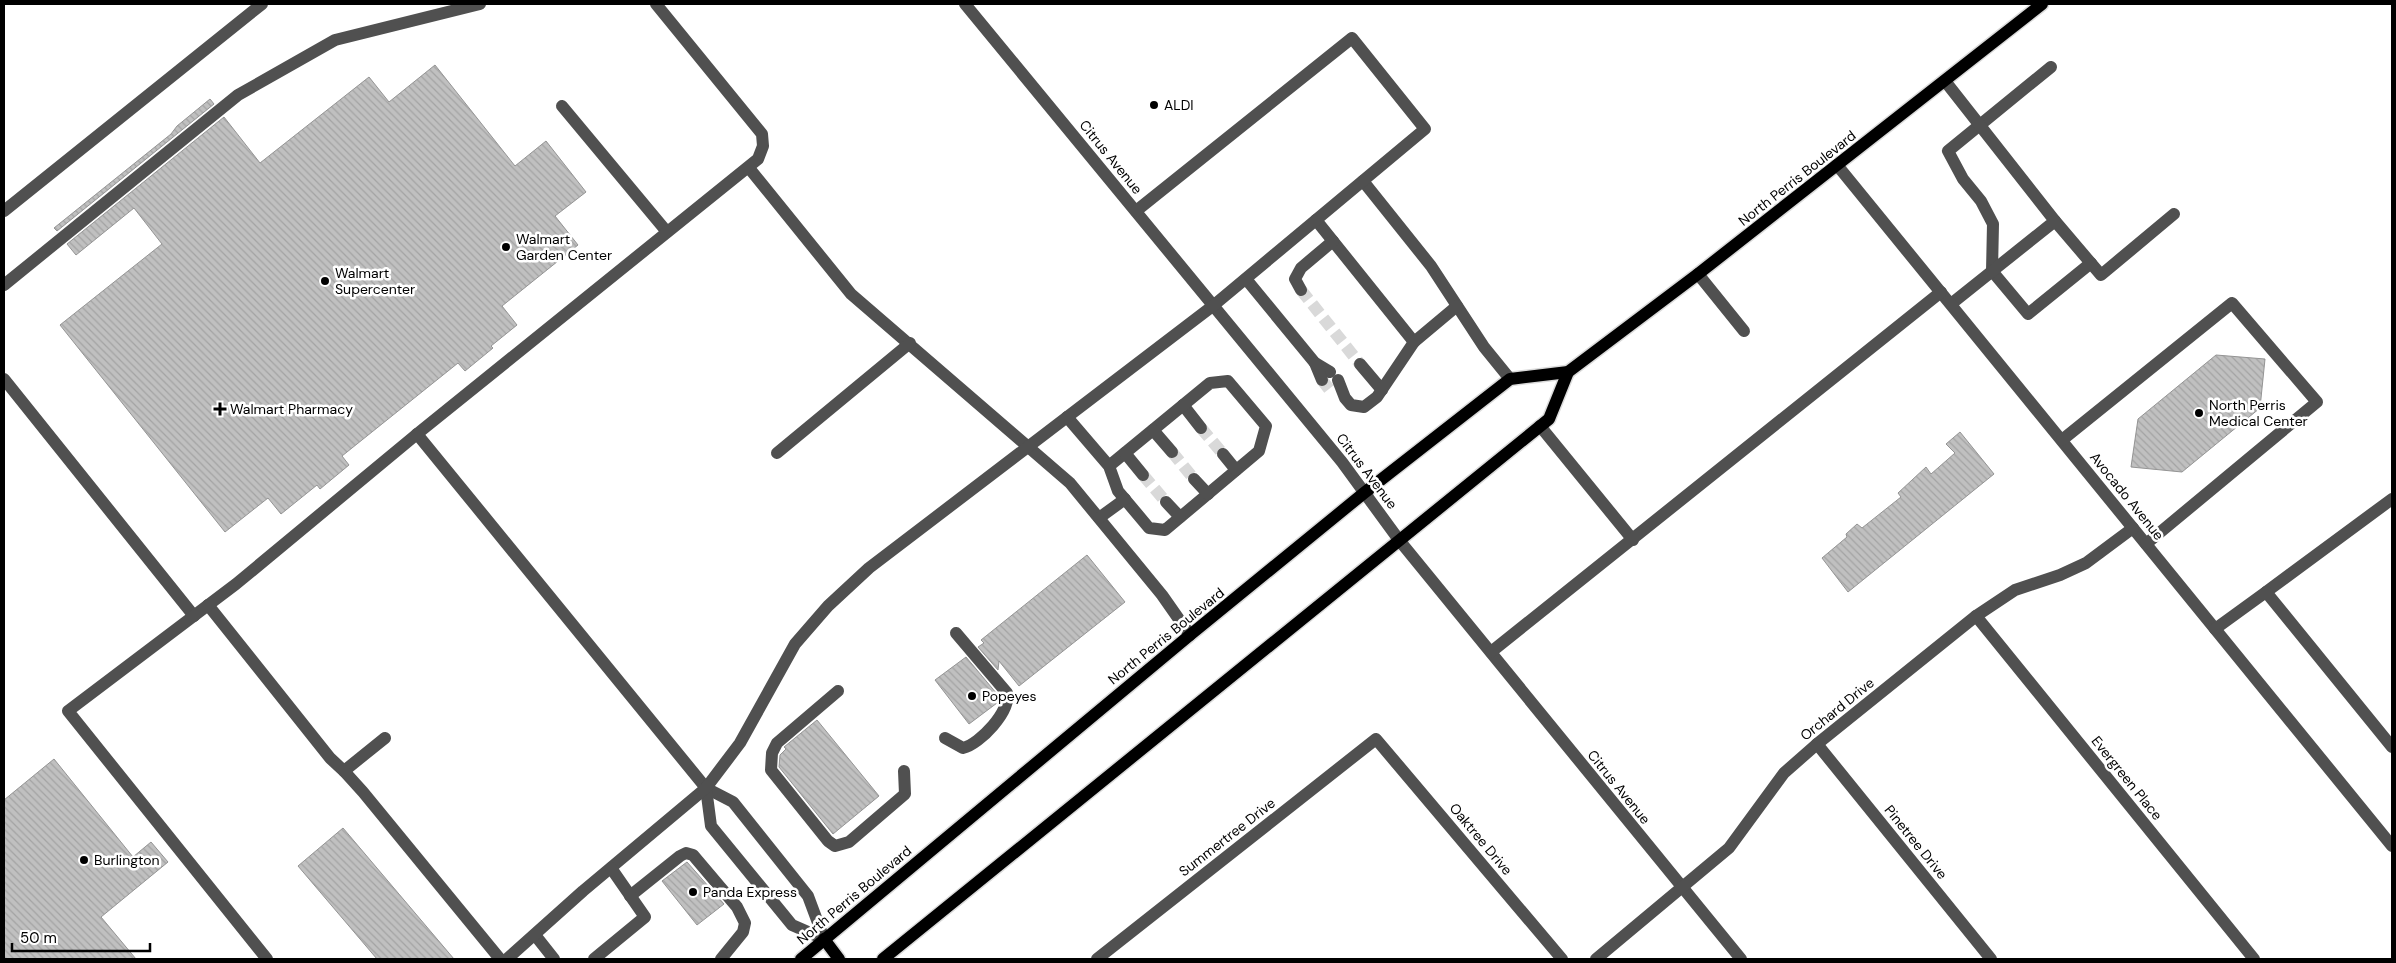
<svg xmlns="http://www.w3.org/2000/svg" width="2396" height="963" font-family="'DM Sans',sans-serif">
	<defs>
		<pattern id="building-back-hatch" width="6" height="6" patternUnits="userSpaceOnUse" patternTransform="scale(1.25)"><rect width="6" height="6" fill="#c0c0c0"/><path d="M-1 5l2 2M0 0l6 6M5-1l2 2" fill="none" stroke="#a3a3a3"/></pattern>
	</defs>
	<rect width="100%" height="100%" fill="#fff"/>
	<g fill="url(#building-back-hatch)" stroke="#949494">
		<polygon points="435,65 515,166 546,141 586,192 555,216 578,245 502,306 517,325 491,346 493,348 465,371 458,363 342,456 349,465 320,489 317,485 281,514 268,498 225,532 60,325 162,244 134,208 76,255 67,244 224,117 260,163 369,77 389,102"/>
		<polygon points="210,99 214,104 57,231 54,228 171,134 177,126"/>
		<polygon points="2216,355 2265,359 2260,408 2182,472 2131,467 2138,419"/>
		<polygon points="1960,432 1994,474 1848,592 1822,558 1847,537 1846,534 1857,524 1862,528 1901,497 1898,493 1926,467 1931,474 1955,453 1946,444"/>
		<polygon points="1087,555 1125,602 1019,686 999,661 998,670 978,647 984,643 981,640"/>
		<polygon points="966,657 997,694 997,703 969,724 935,680"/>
		<polygon points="817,720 879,796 833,834 779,767 780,755 786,749 784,747"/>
		<polygon points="54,759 133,857 151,842 168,862 101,917 136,959 4,959 4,800"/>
		<polygon points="343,828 454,959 377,959 298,866"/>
		<polygon points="687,862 724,904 697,925 662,881"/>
	</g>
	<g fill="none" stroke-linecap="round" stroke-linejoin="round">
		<g stroke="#d9d9d9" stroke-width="12" stroke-dasharray="12 6" stroke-linecap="butt">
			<polyline points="1301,290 1360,364"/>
			<polyline points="1322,380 1329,389"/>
			<polyline points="1201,428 1223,454"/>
			<polyline points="1172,452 1194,479"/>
			<polyline points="1143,475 1166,502"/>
		</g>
		<defs>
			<g id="major">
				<polyline points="824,939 839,959"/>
				<polyline points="801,959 1190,635 1364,493 1510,379 1568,372 1698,274 2042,4"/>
				<polyline points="883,959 1549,419 1568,372"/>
			</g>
		</defs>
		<use href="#major" stroke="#dbdbdb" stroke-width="15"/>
		<g stroke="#505050" stroke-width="12">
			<polyline points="965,4 1342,462 1399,540 1741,959"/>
			<polyline points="2051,67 1948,151 1963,179 1981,201 1993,224 1992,271 2028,314 2091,263"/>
			<polyline points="1945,81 2055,221 1951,304"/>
			<polyline points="562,106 667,232"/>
			<polyline points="1837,165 2392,846"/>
			<polyline points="749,168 851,294 1070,483 1162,595 1190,635"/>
			<polyline points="1363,181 1431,266 1484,347 1510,379"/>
			<polyline points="4,211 262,4"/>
			<polyline points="1316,220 1414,342"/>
			<polyline points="2055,221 2101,275 2174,214"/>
			<polyline points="1698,274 1744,331"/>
			<polyline points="1246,279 1315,363 1330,372"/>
			<polyline points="4,285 238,95 335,40 480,4"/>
			<polyline points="1301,290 1295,279 1301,268 1333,241"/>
			<polyline points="1315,363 1322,380"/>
			<polyline points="1360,364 1382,390"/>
			<polyline points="4,379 194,616"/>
			<polyline points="1338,380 1345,398 1351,405 1364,407 1377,397 1414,342 1457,306"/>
			<polyline points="1183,405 1201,428"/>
			<polyline points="1067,417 1109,466 1118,491 1149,528 1165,530 1259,451 1266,426 1228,381 1210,383 1109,466"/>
			<polyline points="1540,426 1633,540"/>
			<polyline points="1153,430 1172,452"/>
			<polyline points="417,434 706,788 733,802 808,896 824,939"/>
			<polyline points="2062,440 2232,303 2317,402 2146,544"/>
			<polyline points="777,453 910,343"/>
			<polyline points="1125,453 1143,475"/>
			<polyline points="1223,454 1236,470"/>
			<polyline points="1194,479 1208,494"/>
			<polyline points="1166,502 1180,517"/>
			<polyline points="1099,518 1125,499"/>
			<polyline points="2266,592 2392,499"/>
			<polyline points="208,605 330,758 344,771 385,738"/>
			<polyline points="1976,616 2254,959"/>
			<polyline points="2215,629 2266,592 2392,747"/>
			<polyline points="1491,652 1941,292"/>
			<polyline points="838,691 777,743 772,753 771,770 828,841 835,846 849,842 905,794 904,771"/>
			<path d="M 945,738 L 963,748 C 980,744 1011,711 1007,693 L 956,633"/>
			<polyline points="1817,744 1991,959"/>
			<polyline points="344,771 363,792 500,959"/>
			<polyline points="706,788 711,826 792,925 824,939"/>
			<polyline points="630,896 680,856 686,853 693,855 737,907 745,923 743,932 721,959"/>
			<polyline points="535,935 554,959"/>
			<polyline points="267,959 68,711 236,584 417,434 758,159 763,146 762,134 656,4"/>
			<polyline points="507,959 583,891 706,788 740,743 795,644 828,606 869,568 1214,305 1425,129 1352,38 1136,211"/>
			<polyline points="594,959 645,917 611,868"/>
			<polyline points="1097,959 1376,739 1562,959"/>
			<polyline points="1596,959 1729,848 1784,773 1817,744 1976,616 2015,590 2060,575 2086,563 2133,528"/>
		</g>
		<use href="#major" stroke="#000" stroke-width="12"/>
	</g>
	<g fill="#000" stroke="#fff" stroke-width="2">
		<circle cx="1154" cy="105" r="5"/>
		<circle cx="506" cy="247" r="5"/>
		<circle cx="325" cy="281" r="5"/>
		<path d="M217.5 401.5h5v5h5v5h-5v5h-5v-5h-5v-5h5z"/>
		<circle cx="2199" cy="413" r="5"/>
		<circle cx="972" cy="696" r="5"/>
		<circle cx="84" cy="860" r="5"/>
		<circle cx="693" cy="892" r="5"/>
	</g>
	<g text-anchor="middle" stroke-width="5" stroke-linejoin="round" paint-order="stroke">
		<g font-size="14" fill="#000" stroke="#fff" text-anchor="start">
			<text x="1164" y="110">ALDI</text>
			<text x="516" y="244">Walmart<tspan x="516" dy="16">Garden Center</tspan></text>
			<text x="335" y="278">Walmart<tspan x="335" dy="16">Supercenter</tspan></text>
			<text x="2209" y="410">North Perris<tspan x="2209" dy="16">Medical Center</tspan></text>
			<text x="230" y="414">Walmart Pharmacy</text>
			<text x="982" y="701">Popeyes</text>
			<text x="94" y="865">Burlington</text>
			<text x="703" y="897">Panda Express</text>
		</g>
		<g font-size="14" fill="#000" stroke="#fff">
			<text transform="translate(1111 157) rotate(51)" y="5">Citrus Avenue</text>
			<text transform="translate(1797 178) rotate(-38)" y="5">North Perris Boulevard</text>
			<text transform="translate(1367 471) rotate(53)" y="5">Citrus Avenue</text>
			<text transform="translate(2127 496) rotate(51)" y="5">Avocado Avenue</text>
			<text transform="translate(1166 636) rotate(-39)" y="5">North Perris Boulevard</text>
			<text transform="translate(1837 709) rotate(-39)" y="5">Orchard Drive</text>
			<text transform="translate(2127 778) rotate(51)" y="5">Evergreen Place</text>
			<text transform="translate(1619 787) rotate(51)" y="5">Citrus Avenue</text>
			<text transform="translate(1227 837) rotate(-38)" y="5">Summertree Drive</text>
			<text transform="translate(1481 839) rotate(50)" y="5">Oaktree Drive</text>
			<text transform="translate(1916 842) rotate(51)" y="5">Pinetree Drive</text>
			<text transform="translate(854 895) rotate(-40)" y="5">North Perris Boulevard</text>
		</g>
	</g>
	<rect width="2396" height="963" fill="none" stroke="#000000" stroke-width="10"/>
	<path d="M12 943v8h138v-8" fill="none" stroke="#000000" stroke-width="2.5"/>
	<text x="20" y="943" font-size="15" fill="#000000" stroke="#ffffff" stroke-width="4" paint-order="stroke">50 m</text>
</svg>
